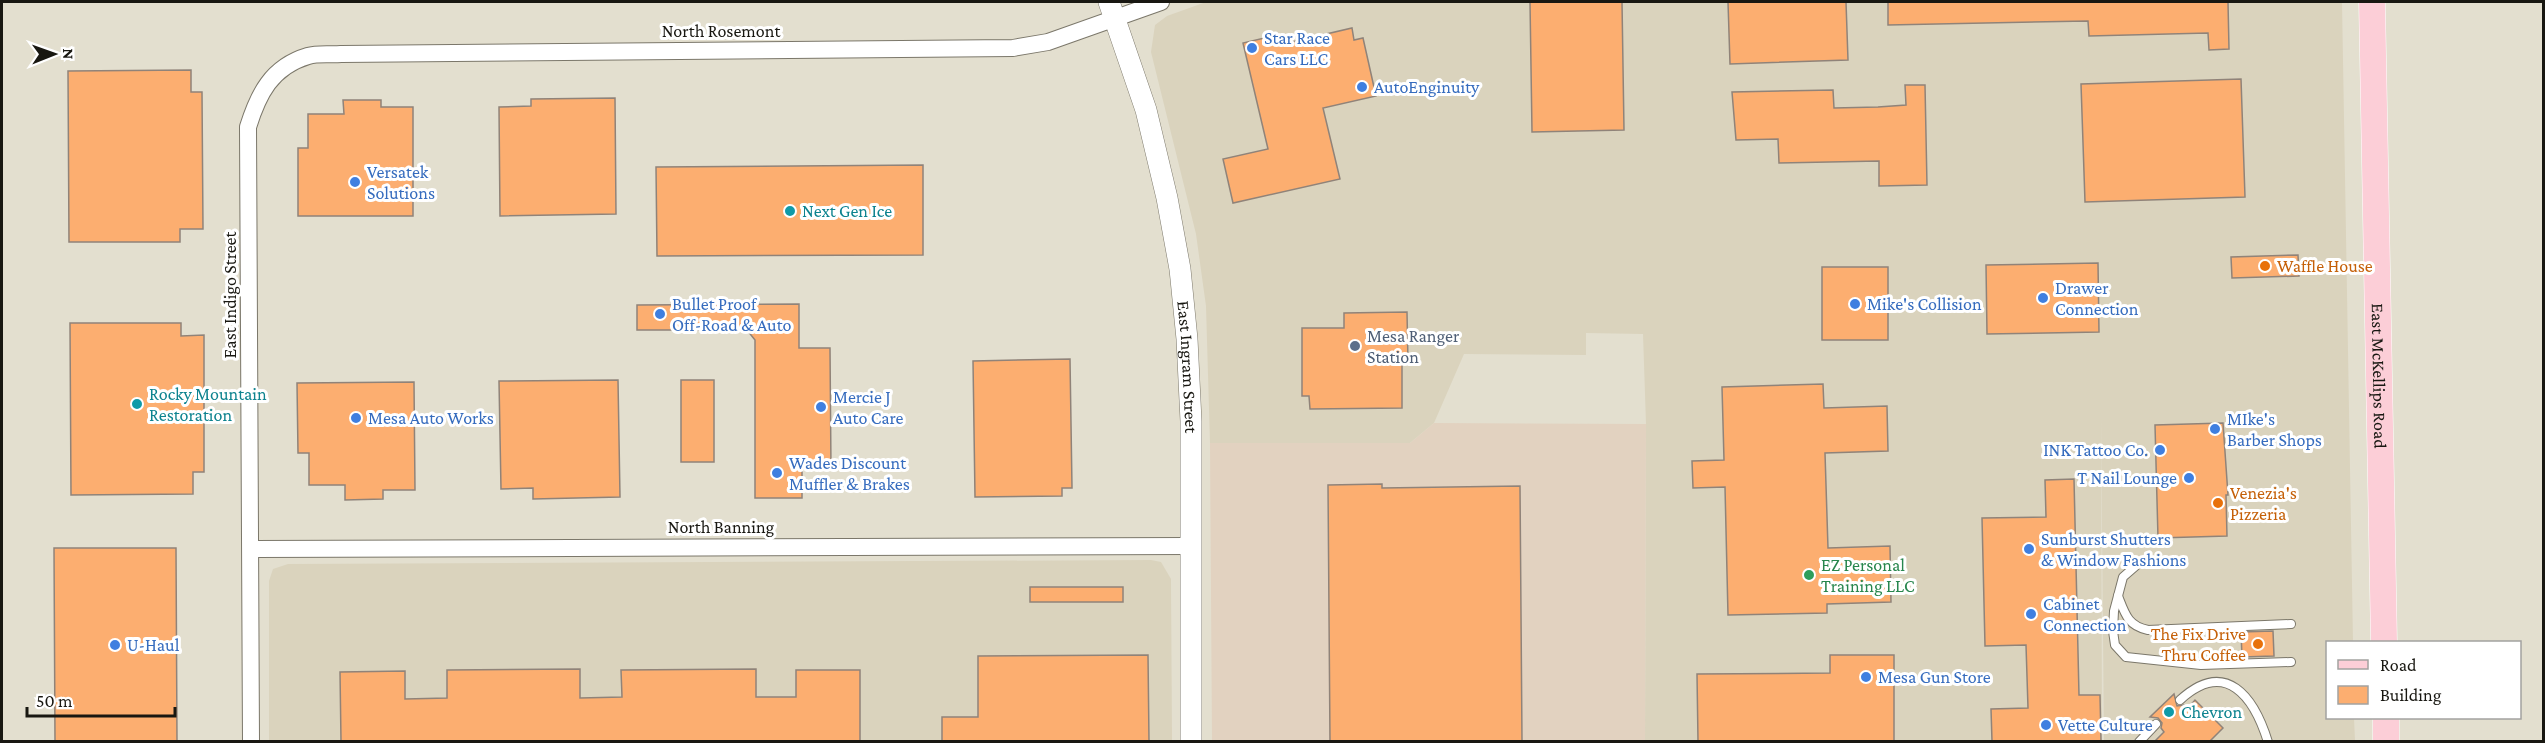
<svg xmlns="http://www.w3.org/2000/svg" width="2545" height="743" font-family="'Crimson Pro',serif">
	<rect width="100%" height="100%" fill="#e3dfcf"/>
	<g fill="#dad3bd">
		<polygon points="1206,2 2342,2 2353,642 2328,642 2328,718 2354,718 2355,741 2104,741 2101,417 2102,741 1645,741 1646,424 1643,334 1586,333 1586,355 1464,354 1434,423 1410,443 1210,443 1206,306 1196,234 1151,52 1155,25 1167,16"/>
		<polygon points="1151,560 1161,562 1171,579 1172,741 269,742 269,581 273,569 288,564"/>
	</g>
	<polygon fill="#e2d2c0" points="1434,423 1646,424 1645,741 1212,741 1210,443 1410,443"/>
	<g fill="#fcae70" stroke="#908379" stroke-width="1.5">
		<polygon points="1530,2 1622,2 1624,130 1532,132"/>
		<polygon points="1728,2 1846,2 1848,60 1730,64"/>
		<polygon points="1888,2 2228,2 2229,49 2209,50 2208,33 2089,36 2088,21 1888,25"/>
		<polygon points="1352,28 1354,40 1363,38 1376,96 1323,108 1340,179 1233,203 1223,159 1268,149 1243,43 1277,35 1279,45"/>
		<polygon points="191,70 191,92 202,92 203,229 180,229 180,242 69,242 68,71"/>
		<polygon points="2241,79 2245,197 2085,202 2081,84"/>
		<polygon points="1905,85 1925,85 1927,185 1879,186 1879,161 1779,163 1778,139 1736,140 1732,92 1833,90 1834,108 1878,107 1906,105"/>
		<polygon points="615,98 616,214 500,216 499,107 531,106 531,99"/>
		<polygon points="343,100 381,100 381,107 413,107 413,216 298,216 298,148 308,148 308,114 344,114"/>
		<polygon points="923,165 923,255 657,256 656,167"/>
		<polygon points="2298,255 2299,276 2232,278 2231,257"/>
		<polygon points="2098,263 2099,332 1987,334 1986,265"/>
		<rect x="1822" y="267" width="66" height="73"/>
		<polygon points="799,304 799,348 830,348 831,469 802,469 802,498 755,498 755,340 747,330 637,330 637,305"/>
		<polygon points="1407,312 1408,363 1402,363 1402,408 1310,409 1309,396 1302,396 1302,328 1344,328 1344,313"/>
		<polygon points="70,323 181,323 181,336 204,335 204,472 193,472 193,494 71,495"/>
		<polygon points="1070,359 1072,488 1062,488 1062,496 975,497 973,361"/>
		<polygon points="618,380 620,497 533,499 533,488 501,489 499,381"/>
		<rect x="681" y="380" width="33" height="82"/>
		<polygon points="414,382 415,490 383,490 383,499 345,500 345,485 309,485 309,453 298,453 297,383"/>
		<polygon points="1823,384 1824,408 1887,406 1888,451 1825,453 1828,548 1890,546 1891,602 1827,604 1827,613 1728,615 1725,487 1693,488 1692,461 1724,460 1722,387"/>
		<polygon points="2223,423 2228,495 2226,495 2227,536 2158,538 2155,425"/>
		<polygon points="2074,479 2079,695 2100,695 2101,741 1992,741 1991,709 2028,708 2026,645 1985,646 1982,518 2046,517 2045,480"/>
		<polygon points="1382,484 1382,488 1520,486 1522,741 1330,741 1328,485"/>
		<polygon points="54,548 176,548 177,741 55,741"/>
		<rect x="1030" y="587" width="93" height="15"/>
		<polygon points="2273,631 2274,656 2242,657 2241,632"/>
		<polygon points="1148,655 1149,741 942,741 942,717 978,717 978,656"/>
		<polygon points="1830,655 1894,655 1894,741 1698,741 1697,674 1830,673"/>
		<polygon points="580,669 580,698 622,697 621,670 756,669 756,697 796,697 796,670 860,670 860,741 341,741 340,672 405,671 405,699 447,698 447,670"/>
		<polygon points="2174,694 2177,706 2184,705 2187,709 2195,700 2223,728 2210,741 2155,741 2164,732 2161,728 2162,723 2158,718 2150,717"/>
	</g>
	<g fill="none" stroke-linecap="round" stroke-linejoin="round">
		<defs>
			<g id="service">
				<polyline points="2138,564 2123,577 2114,611 2113,631 2115,645 2126,657 2201,665 2291,662"/>
				<path d="M 2118,596 C 2125,614 2128,626 2148,630 L 2291,624"/>
				<path d="M 2180,700 C 2226,658 2254,697 2268,742"/>
				<polyline points="2139,742 2156,724"/>
			</g>
			<g id="minor">
				<polyline points="251,549 1191,546"/>
				<path d="M 251,742 L 248,127 C 258,95 271,67 308,56 C 318,53 331,55 341,54 L 1013,48 L 1048,42 L 1161,2"/>
			</g>
			<g id="tertiary">
				<path id="s1" d="M 1109,2 L 1146,110 L 1167,198 L 1180,269 L 1187,339 L 1191,421 L 1191,742"/>
			</g>
			<g id="primary">
				<path id="s2" d="M 2372,2 L 2384,642"/>
				<polyline points="2386,718 2386,742"/>
			</g>
		</defs>
		<use href="#service" stroke="#7b776a" stroke-width="10"/>
		<use href="#minor" stroke="#7b776a" stroke-width="18"/>
		<use href="#tertiary" stroke="#7b776a" stroke-width="22"/>
		<use href="#primary" stroke="#fff" stroke-width="27"/>
		<use href="#service" stroke="#fff" stroke-width="8"/>
		<use href="#minor" stroke="#fff" stroke-width="16"/>
		<use href="#tertiary" stroke="#fff" stroke-width="21"/>
		<use href="#primary" stroke="#fcced7" stroke-width="26"/>
	</g>
	<g fill="#3f7fe0" stroke="#fff" stroke-width="2">
		<circle cx="1252" cy="48" r="6"/>
		<circle cx="1362" cy="87" r="6"/>
		<circle cx="355" cy="182" r="6"/>
		<circle cx="2043" cy="298" r="6"/>
		<circle cx="1855" cy="304" r="6"/>
		<circle cx="660" cy="314" r="6"/>
		<circle cx="821" cy="407" r="6"/>
		<circle cx="356" cy="418" r="6"/>
		<circle cx="2215" cy="429" r="6"/>
		<circle cx="2160" cy="450" r="6"/>
		<circle cx="777" cy="473" r="6"/>
		<circle cx="2189" cy="478" r="6"/>
		<circle cx="2029" cy="549" r="6"/>
		<circle cx="2031" cy="614" r="6"/>
		<circle cx="115" cy="645" r="6"/>
		<circle cx="1866" cy="677" r="6"/>
		<circle cx="2046" cy="725" r="6"/>
	</g>
	<g fill="#0f9aa8" stroke="#fff" stroke-width="2">
		<circle cx="790" cy="211" r="6"/>
		<circle cx="137" cy="404" r="6"/>
		<circle cx="2169" cy="712" r="6"/>
	</g>
	<g fill="#e8710a" stroke="#fff" stroke-width="2">
		<circle cx="2265" cy="266" r="6"/>
		<circle cx="2218" cy="503" r="6"/>
		<circle cx="2258" cy="644" r="6"/>
	</g>
	<circle fill="#5c6f8a" stroke="#fff" stroke-width="2" cx="1355" cy="346" r="6"/>
	<circle fill="#2e9e5b" stroke="#fff" stroke-width="2" cx="1809" cy="575" r="6"/>
	<g text-anchor="middle" stroke-width="6" stroke-linejoin="round" paint-order="stroke">
		<g font-size="18" fill="#181711" stroke="#fff">
			<text x="721" y="37">North Rosemont</text>
			<text transform="translate(230 295) rotate(-90)" y="6">East Indigo Street</text>
			<text dy="6" stroke="none"><textPath href="#s1" startOffset="375">East Ingram Street</textPath></text>
			<text dy="6" stroke="none"><textPath href="#s2" startOffset="374">East McKellips Road</textPath></text>
			<text x="721" y="533">North Banning</text>
		</g>
		<g font-size="18" fill="#366cbe" stroke="#fff" text-anchor="start">
			<text x="1264" y="44">Star Race<tspan x="1264" dy="21">Cars LLC</tspan></text>
			<text x="1374" y="93">AutoEnginuity</text>
			<text x="367" y="178">Versatek<tspan x="367" dy="21">Solutions</tspan></text>
			<text x="2055" y="294">Drawer<tspan x="2055" dy="21">Connection</tspan></text>
			<text x="672" y="310">Bullet Proof<tspan x="672" dy="21">Off-Road &amp; Auto</tspan></text>
			<text x="1867" y="310">Mike's Collision</text>
			<text x="833" y="403">Mercie J<tspan x="833" dy="21">Auto Care</tspan></text>
			<text x="368" y="424">Mesa Auto Works</text>
			<text x="2227" y="425">MIke's<tspan x="2227" dy="21">Barber Shops</tspan></text>
			<text x="2148" y="456" text-anchor="end">INK Tattoo Co.</text>
			<text x="789" y="469">Wades Discount<tspan x="789" dy="21">Muffler &amp; Brakes</tspan></text>
			<text x="2177" y="484" text-anchor="end">T Nail Lounge</text>
			<text x="2041" y="545">Sunburst Shutters<tspan x="2041" dy="21">&amp; Window Fashions</tspan></text>
			<text x="2043" y="610">Cabinet<tspan x="2043" dy="21">Connection</tspan></text>
			<text x="127" y="651">U-Haul</text>
			<text x="1878" y="683">Mesa Gun Store</text>
			<text x="2058" y="731">Vette Culture</text>
		</g>
		<g font-size="18" fill="#0d838f" stroke="#fff" text-anchor="start">
			<text x="802" y="217">Next Gen Ice</text>
			<text x="149" y="400">Rocky Mountain<tspan x="149" dy="21">Restoration</tspan></text>
			<text x="2181" y="718">Chevron</text>
		</g>
		<g font-size="18" fill="#c56008" stroke="#fff" text-anchor="start">
			<text x="2277" y="272">Waffle House</text>
			<text x="2230" y="499">Venezia's<tspan x="2230" dy="21">Pizzeria</tspan></text>
			<text x="2246" y="640" text-anchor="end">The Fix Drive<tspan x="2246" dy="21">Thru Coffee</tspan></text>
		</g>
		<g font-size="18" fill="#4e5e75" stroke="#fff" text-anchor="start">
			<text x="1367" y="342">Mesa Ranger<tspan x="1367" dy="21">Station</tspan></text>
		</g>
		<g font-size="18" fill="#27864d" stroke="#fff" text-anchor="start">
			<text x="1821" y="571">EZ Personal<tspan x="1821" dy="21">Training LLC</tspan></text>
		</g>
	</g>
	<rect width="2545" height="743" fill="none" stroke="#181711" stroke-width="6"/>
	<rect x="2326" y="641" width="195" height="78" fill="#ffffff" stroke="#a3a2a0" stroke-width="1.5"/>
	<rect x="2338" y="660" width="30" height="9" fill="#fcced7" stroke="#a3a2a0" stroke-width="1.5"/>
	<text x="2380" y="671" font-size="18" fill="#181711">Road</text>
	<rect x="2338" y="686" width="30" height="18" fill="#fcae70" stroke="#a3a2a0" stroke-width="1.5"/>
	<text x="2380" y="701" font-size="18" fill="#181711">Building</text>
	<g transform="translate(54 54) rotate(89)" stroke="#ffffff" stroke-width="4.5" paint-order="stroke">
	<path d="M0-4.5L10 22L0 15L-10 22Z" fill="#181711"/>
	<text y="-9" font-size="16" font-weight="bold" text-anchor="middle" fill="#181711">N</text>
	</g>
	<path d="M27 707v9h148v-9" fill="none" stroke="#181711" stroke-width="3"/>
	<text x="36" y="707" font-size="18" fill="#181711" stroke="#ffffff" stroke-width="4.5" paint-order="stroke">50 m</text>
</svg>
